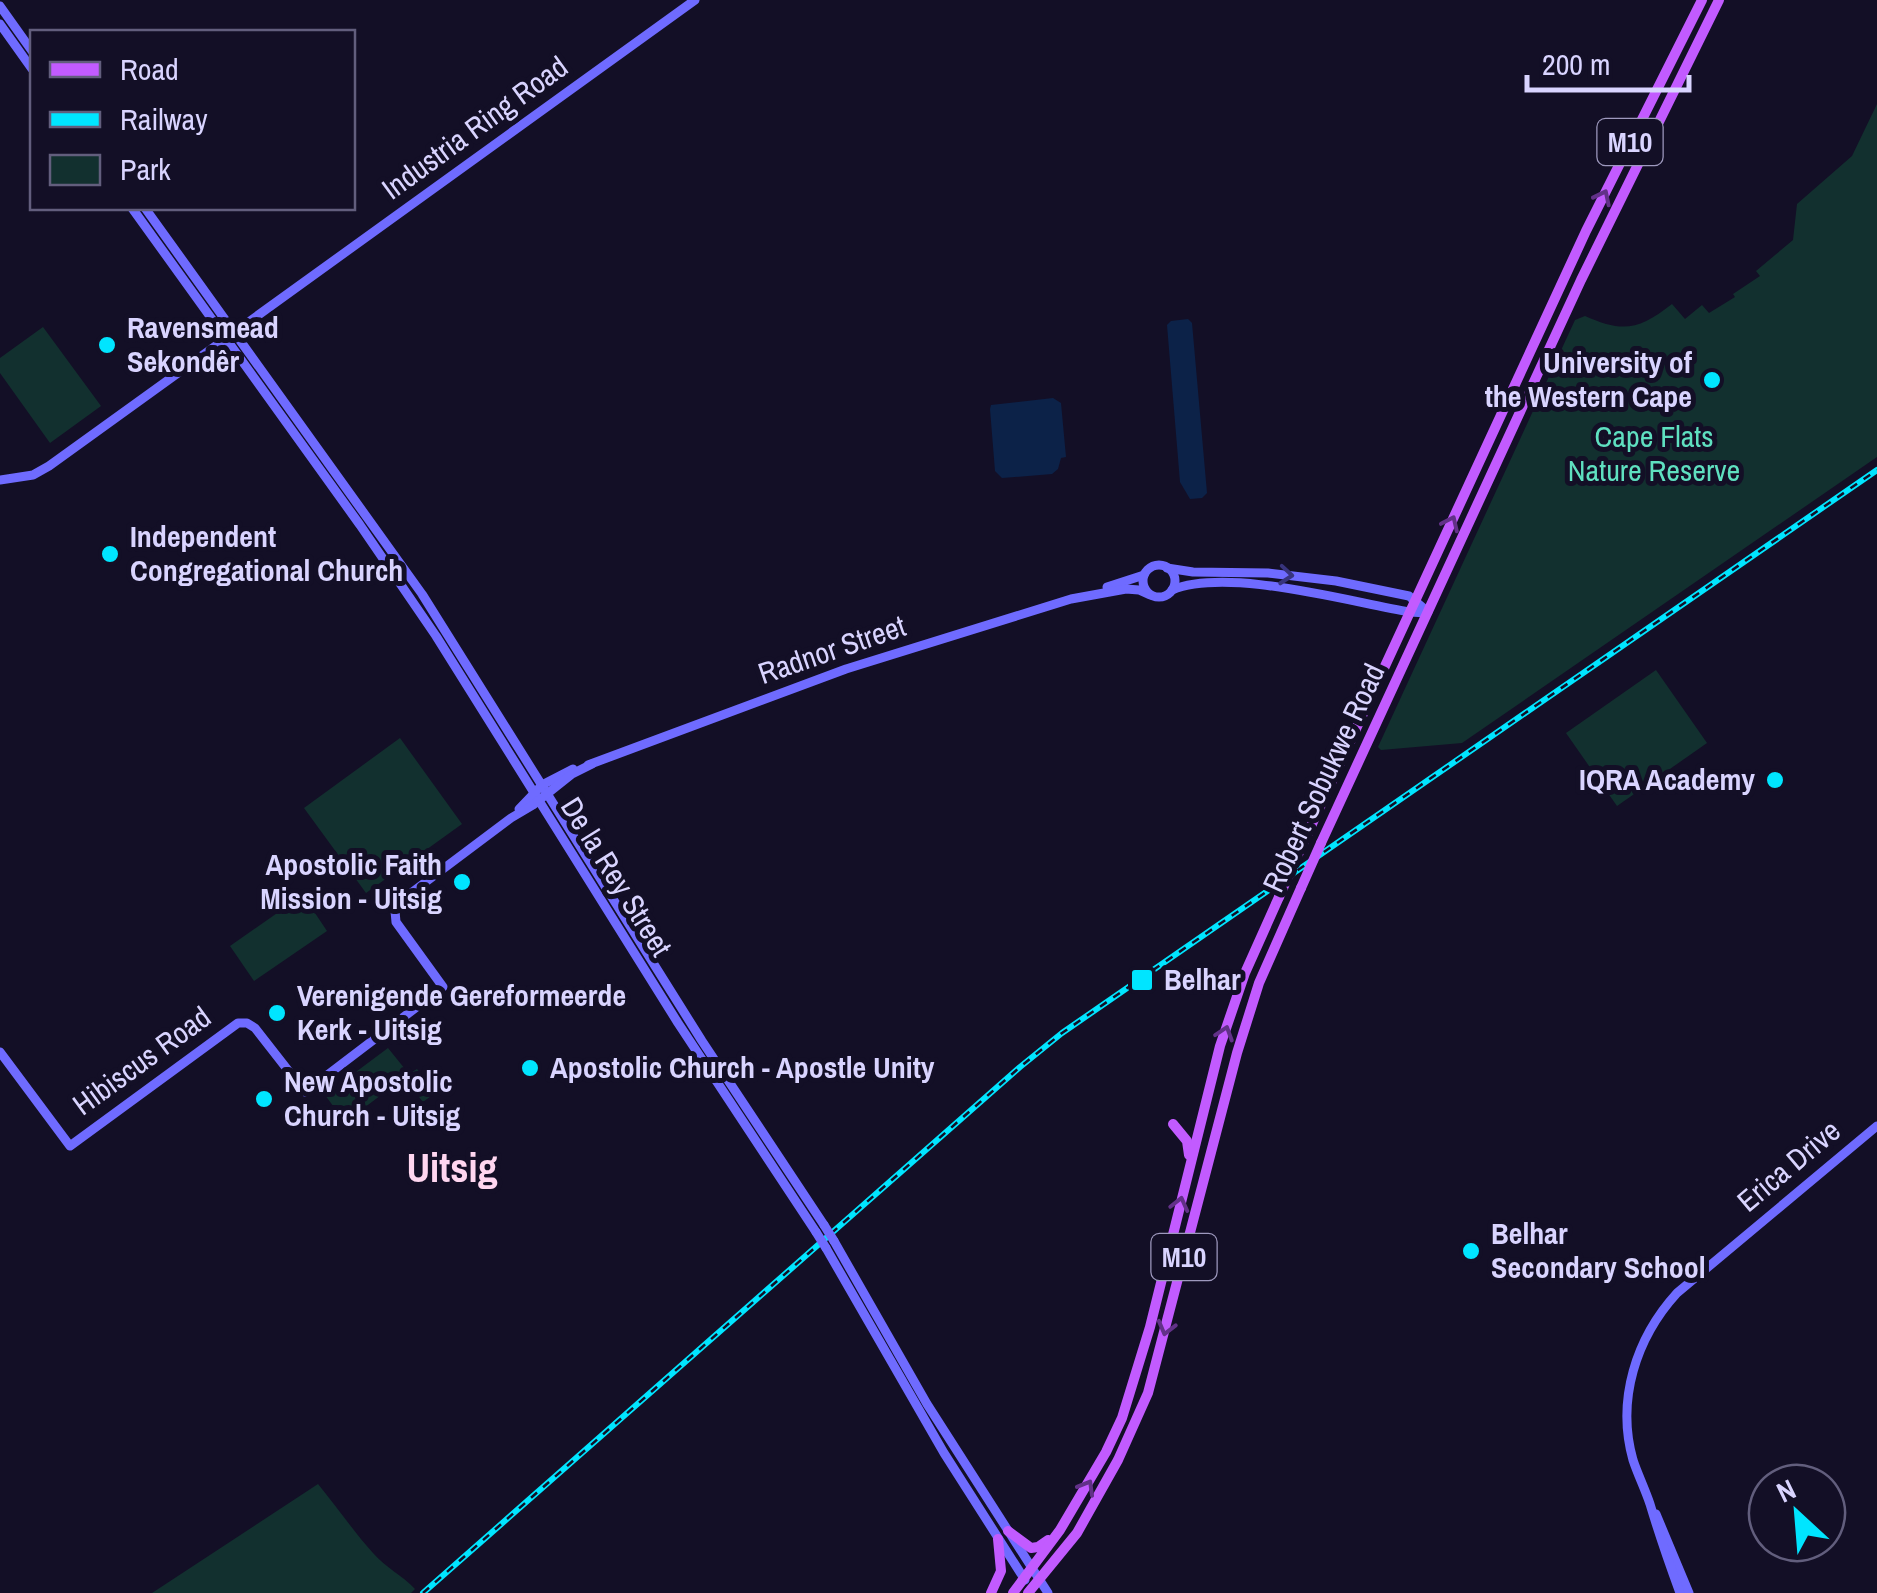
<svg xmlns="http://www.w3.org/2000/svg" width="1877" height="1593" font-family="'Archivo Narrow',sans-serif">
	<rect width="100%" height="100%" fill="#130f26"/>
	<g fill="#12302f">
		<path d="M 1877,104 L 1877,457 L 1462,743 L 1381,750 L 1378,747 L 1575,320 L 1585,316 C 1623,333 1639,330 1672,304 L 1685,319 L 1702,305 L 1709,313 L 1735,297 L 1733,294 L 1760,276 L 1756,271 L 1793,240 L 1797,204 L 1852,156 Z"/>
		<polygon points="43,327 101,406 50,443 0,373 0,358"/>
		<polygon points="1656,670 1707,743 1617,806 1566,733"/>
		<polygon points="400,738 462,824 366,893 304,808"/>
		<polygon points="303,895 327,931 254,981 230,946"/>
		<polygon points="388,1048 409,1074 417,1069 435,1093 423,1102 404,1078 345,1122 325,1095"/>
		<path d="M 318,1484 C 337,1507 354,1532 373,1553 C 386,1568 402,1575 415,1589 L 411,1593 L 152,1593 Z"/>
	</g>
	<g fill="#0c2248">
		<polygon points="1188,319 1192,323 1207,493 1202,498 1190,499 1180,482 1167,325 1171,321"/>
		<polygon points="1053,398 1061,403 1066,457 1061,458 1058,469 1052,474 1002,478 995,471 990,409 991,405"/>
	</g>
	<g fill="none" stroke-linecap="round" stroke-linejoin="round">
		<g stroke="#6f6bff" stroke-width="9">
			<polyline points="0,6 32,51"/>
			<polyline points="0,24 32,69"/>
			<polyline points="132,208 360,525 436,636 678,1023 816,1232"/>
			<polyline points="145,208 422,594 702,1041 824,1225"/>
			<polyline points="0,480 33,475 49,466 695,0"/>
			<circle cx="1159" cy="581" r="16"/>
			<polyline points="1167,568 1193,572 1268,573 1336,581 1409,596 1428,612"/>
			<polyline points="1107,587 1144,575"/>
			<path d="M 1172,590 C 1229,567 1349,602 1410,612 L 1427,613"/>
			<polyline points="588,765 846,669 1071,599 1126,589 1139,590 1150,595"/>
			<polyline points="519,809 542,785 573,769"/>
			<polyline points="0,1052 70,1146 238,1023 247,1023 255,1028 305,1092 443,987 396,922 395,911 399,902 511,818 533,805 572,774 592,764"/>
			<polyline points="834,1241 927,1404 1048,1593"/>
			<polyline points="826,1248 944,1453 1025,1580"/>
			<polyline points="1656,1514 1689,1593"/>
			<path d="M 1680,1593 C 1669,1563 1659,1534 1650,1504 C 1645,1489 1638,1475 1633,1460 C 1616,1400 1636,1338 1677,1293 L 1877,1126"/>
		</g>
		<g stroke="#c25bff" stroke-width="10">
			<polyline points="1321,843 1581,280 1719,0"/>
			<polyline points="1300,850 1586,231 1702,0"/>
			<polyline points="1173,1124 1187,1141 1189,1155"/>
			<polyline points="1008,1531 1031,1548 1038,1547 1048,1540"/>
			<polyline points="991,1593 1001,1571 998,1539"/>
			<polyline points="1013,1593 1060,1530 1106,1452 1122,1418 1150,1327 1220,1046 1245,973 1279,897"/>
			<polyline points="1028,1593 1077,1533 1118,1460 1148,1393 1237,1053 1259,983 1301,888"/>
		</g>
		<defs>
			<polyline id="rail" points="423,1593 1020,1067 1062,1033 1877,470"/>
		</defs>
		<use href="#rail" stroke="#00e5ff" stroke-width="6"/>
		<use href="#rail" stroke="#130f26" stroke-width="2.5" stroke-dasharray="8" stroke-linecap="butt"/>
		<g stroke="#6f6bff" stroke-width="9">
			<polyline points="824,1225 834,1241"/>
			<polyline points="816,1232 826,1248"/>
		</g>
		<g stroke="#c25bff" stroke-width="10">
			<polyline points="1301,888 1321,843"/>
			<polyline points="1279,897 1300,850"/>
		</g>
	</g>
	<defs><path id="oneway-chevron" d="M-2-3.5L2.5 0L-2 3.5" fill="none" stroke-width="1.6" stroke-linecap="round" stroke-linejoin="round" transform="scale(2.5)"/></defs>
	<g stroke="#623188">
		<use href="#oneway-chevron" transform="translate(1603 197) rotate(-64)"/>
		<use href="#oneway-chevron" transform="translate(1451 523) rotate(-65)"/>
		<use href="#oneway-chevron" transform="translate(1225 1033) rotate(-72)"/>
		<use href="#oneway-chevron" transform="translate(1180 1204) rotate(-76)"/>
		<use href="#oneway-chevron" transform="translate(1166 1328) rotate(105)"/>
		<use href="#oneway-chevron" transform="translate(1087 1487) rotate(-60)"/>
	</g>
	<use stroke="#38347d" href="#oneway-chevron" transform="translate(1286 575) rotate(5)"/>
	<g fill="#00e5ff" stroke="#130f26" stroke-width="4">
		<circle cx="107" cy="345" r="10"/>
		<circle cx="1712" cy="380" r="10"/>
		<circle cx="110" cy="554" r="10"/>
		<circle cx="1775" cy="780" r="10"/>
		<circle cx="462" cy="882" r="10"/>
		<rect x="1130" y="968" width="24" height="24" rx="5"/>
		<circle cx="277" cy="1013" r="10"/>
		<circle cx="530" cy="1068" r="10"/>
		<circle cx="264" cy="1099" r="10"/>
		<circle cx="1471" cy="1251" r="10"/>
	</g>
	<g text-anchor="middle" stroke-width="10" stroke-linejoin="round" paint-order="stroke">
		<g fill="#130f26" stroke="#9e99be" stroke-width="2.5">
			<rect x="1597.5" y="119" width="65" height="46" rx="8"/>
			<rect x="1151.5" y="1234" width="65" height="46" rx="8"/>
		</g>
		<g font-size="28" font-weight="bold" fill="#d9d4ff">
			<text x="1630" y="152">M10</text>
			<text x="1184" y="1267">M10</text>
		</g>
		<g font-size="30" fill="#d9d4ff" stroke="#130f26">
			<text transform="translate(475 128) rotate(-36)" y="10">Industria Ring Road</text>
			<text transform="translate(832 650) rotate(-19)" y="10">Radnor Street</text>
			<text transform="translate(1324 778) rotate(-65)" y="10">Robert Sobukwe Road</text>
			<text transform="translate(616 877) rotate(58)" y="10">De la Rey Street</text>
			<text transform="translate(142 1061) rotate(-36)" y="10">Hibiscus Road</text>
			<text transform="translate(1789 1166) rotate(-40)" y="10">Erica Drive</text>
		</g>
		<g font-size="30" font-weight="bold" fill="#d9d4ff" stroke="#130f26" text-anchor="start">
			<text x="127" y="338">Ravensmead<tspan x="127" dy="34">Sekondêr</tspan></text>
			<text x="1692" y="373" text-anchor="end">University of<tspan x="1692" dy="34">the Western Cape</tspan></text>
			<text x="130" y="547">Independent<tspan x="130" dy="34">Congregational Church</tspan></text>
			<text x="1755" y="790" text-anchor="end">IQRA Academy</text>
			<text x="442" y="875" text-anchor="end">Apostolic Faith<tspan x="442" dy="34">Mission - Uitsig</tspan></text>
			<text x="1164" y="990">Belhar</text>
			<text x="297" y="1006">Verenigende Gereformeerde<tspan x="297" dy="34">Kerk - Uitsig</tspan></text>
			<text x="550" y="1078">Apostolic Church - Apostle Unity</text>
			<text x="284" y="1092">New Apostolic<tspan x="284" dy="34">Church - Uitsig</tspan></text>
			<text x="1491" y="1244">Belhar<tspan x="1491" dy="34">Secondary School</tspan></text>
		</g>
		<g font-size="30" fill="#5fe0c0" stroke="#130f26">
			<text x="1654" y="447">Cape Flats<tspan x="1654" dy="34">Nature Reserve</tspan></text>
		</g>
		<g font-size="40" font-weight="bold" fill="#ffd6f0" stroke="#130f26">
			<text x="452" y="1182">Uitsig</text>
		</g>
	</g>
	<rect x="30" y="30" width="325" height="180" fill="#130f26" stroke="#625e7d" stroke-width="2.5"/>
	<rect x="50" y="62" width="50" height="15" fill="#c25bff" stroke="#625e7d" stroke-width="2.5"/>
	<text x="120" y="80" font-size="30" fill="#d9d4ff">Road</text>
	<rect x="50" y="112" width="50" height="15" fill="#00e5ff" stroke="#625e7d" stroke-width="2.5"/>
	<text x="120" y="130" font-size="30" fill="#d9d4ff">Railway</text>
	<rect x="50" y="155" width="50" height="30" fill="#12302f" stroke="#625e7d" stroke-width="2.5"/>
	<text x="120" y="180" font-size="30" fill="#d9d4ff">Park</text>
	<g transform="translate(1797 1513) rotate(334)"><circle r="48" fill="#130f26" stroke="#625e7d" stroke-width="2.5"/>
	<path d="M0-8L18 38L0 25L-18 38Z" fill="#00e5ff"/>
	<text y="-15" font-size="28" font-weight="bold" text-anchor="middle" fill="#d9d4ff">N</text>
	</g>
	<path d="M1527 75v15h162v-15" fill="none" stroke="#d9d4ff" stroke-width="5"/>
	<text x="1542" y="75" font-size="30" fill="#d9d4ff" stroke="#130f26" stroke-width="8" paint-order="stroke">200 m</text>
</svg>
